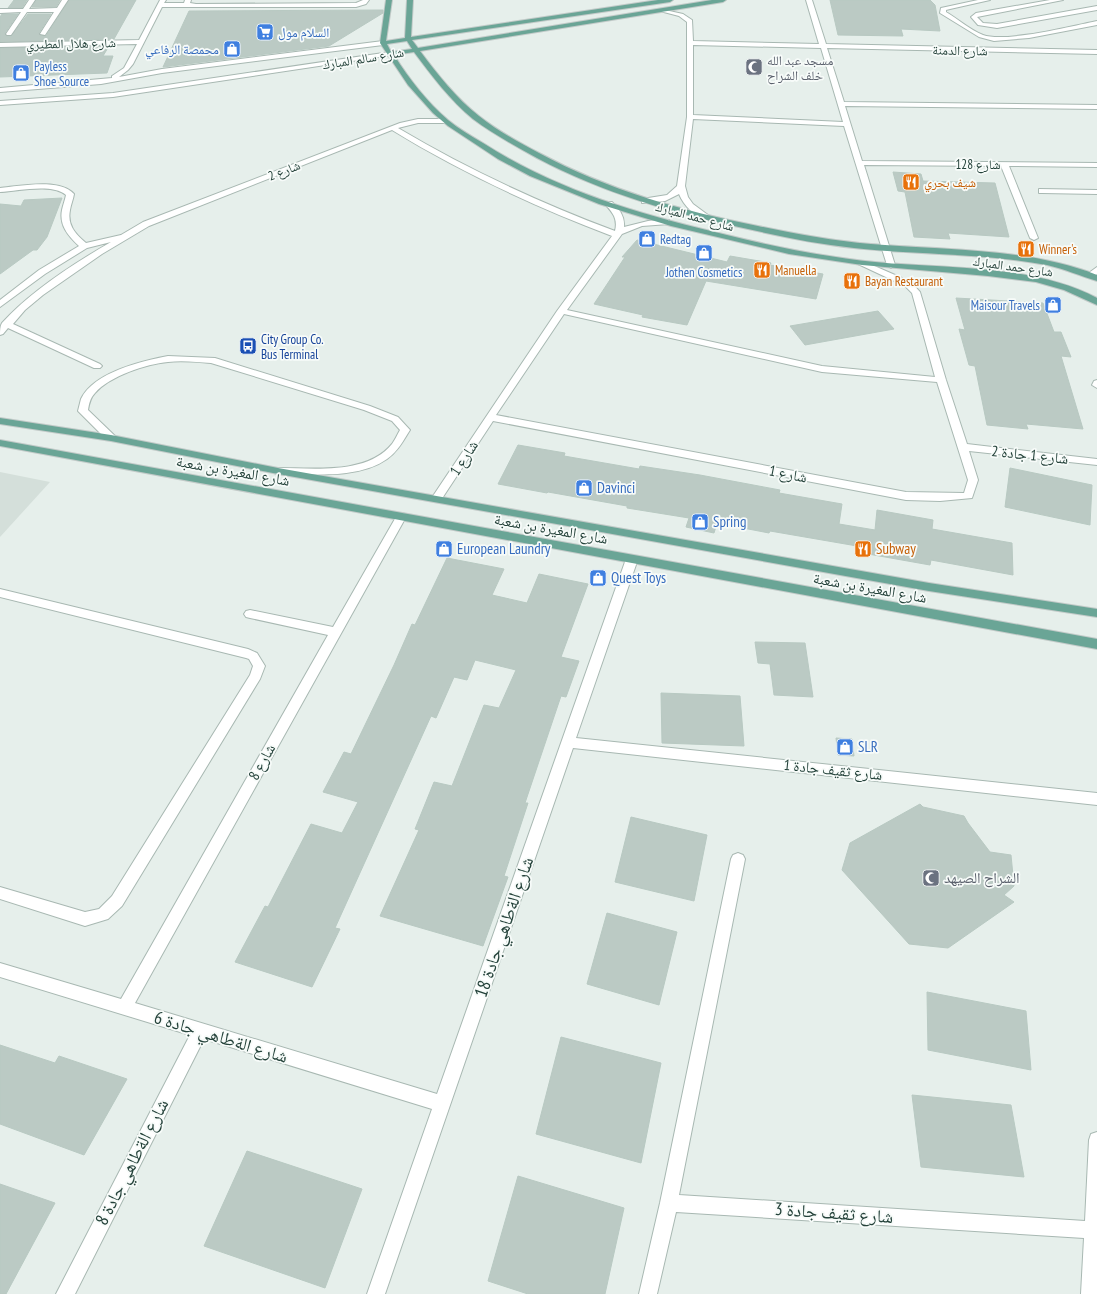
<svg xmlns="http://www.w3.org/2000/svg" width="1097" height="1294" font-family="'PT Sans Narrow','Noto Naskh Arabic',sans-serif">
	<rect width="100%" height="100%" fill="#e6efeb"/>
	<polygon fill="#d4dfda" points="0,472 50,482 0,537"/>
	<g fill="#bbcac4" stroke="#b8c9c2">
		<polygon points="14,0 27,0 22,8 8,8"/>
		<polygon points="36,0 60,0 56,7 32,7"/>
		<polygon points="69,0 136,0 114,39 0,42 0,17 2,14 18,14 5,33 6,36 11,36 28,14 51,14 39,33 40,35 46,36"/>
		<polygon points="830,0 930,0 935,5 940,31 901,29 903,36 838,35"/>
		<polygon points="383,10 383,13 329,46 163,67 189,11"/>
		<polygon points="109,46 103,56 113,56 107,73 0,77 0,48"/>
		<polygon points="893,172 921,174 923,181 995,183 1009,237 948,233 950,239 914,237 905,192 898,191"/>
		<polygon points="62,198 47,237 37,250 33,250 0,274 0,204 21,206 24,200"/>
		<polygon points="637,240 727,262 730,256 771,263 770,265 823,274 816,299 706,281 687,325 642,317 643,315 594,304 625,257 622,257"/>
		<polygon points="956,298 1043,303 1054,332 1061,332 1071,357 1061,356 1083,429 1026,424 1028,429 987,425 975,366 969,365 959,329 965,330"/>
		<polygon points="878,311 894,329 805,345 790,326"/>
		<polygon points="518,445 565,453 564,456 639,469 640,466 700,475 780,490 779,493 842,504 839,524 875,530 877,510 933,520 932,529 1012,543 1013,575 931,560 930,565 857,552 857,546 770,531 769,533 717,523 714,533 686,527 689,518 627,508 627,506 548,492 547,493 498,484"/>
		<polygon points="1010,468 1092,485 1090,525 1005,507"/>
		<polygon points="447,558 504,569 492,595 527,603 539,574 588,584 561,657 579,661 566,697 561,696 525,803 528,803 504,876 508,877 483,946 380,916 419,830 415,829 434,782 452,786 484,705 499,708 516,670 475,660 467,680 454,677 436,718 431,716 335,928 340,929 312,987 235,962 265,906 268,907 311,824 342,833 358,802 323,792 344,752 351,754 394,665 412,624 415,625"/>
		<polygon points="755,642 805,643 813,697 774,695 770,664 758,663"/>
		<polygon points="661,693 740,696 744,746 662,743"/>
		<polygon points="836,738 852,739 854,756 838,755"/>
		<polygon points="920,804 923,807 964,816 968,823 990,852 1011,855 1014,886 1004,895 1014,902 948,948 909,944 842,870 850,843"/>
		<polygon points="631,817 707,835 694,901 615,882"/>
		<polygon points="607,913 677,932 659,1005 587,984"/>
		<polygon points="927,992 1026,1011 1031,1070 928,1050"/>
		<polygon points="561,1037 661,1063 641,1163 536,1134"/>
		<polygon points="0,1045 55,1063 59,1056 127,1079 84,1155 0,1124"/>
		<polygon points="912,1095 1011,1105 1024,1177 921,1167"/>
		<polygon points="247,1151 362,1189 325,1288 204,1246"/>
		<polygon points="518,1176 624,1208 605,1294 528,1294 488,1281"/>
		<polygon points="0,1184 55,1203 6,1294 0,1294"/>
	</g>
	<g fill="none" stroke-linecap="round" stroke-linejoin="round">
		<defs>
			<g id="minor">
				<polygon points="29,0 35,0 29,9 57,8 62,0 68,0 45,35 40,34 54,12 27,12 11,35 7,35 6,34 21,12 0,13 0,9 23,9"/>
				<polygon points="160,0 166,0 164,3 184,3 185,0 191,0 190,3 196,4 356,3 363,0 369,0 366,4 356,7 162,7 133,64 128,70 119,77 162,69 383,41 386,43 383,45 162,73 101,84 0,92 0,88 112,78 112,76 124,68 137,44 0,47 0,43 139,40"/>
				<path d="M 806,0 L 812,0 L 826,44 L 1097,50 L 1097,54 L 827,48 L 844,102 L 1097,105 L 1097,109 L 845,106 L 862,161 L 1097,163 L 1097,167 L 1009,166 L 1038,238 L 1034,240 L 1030,238 L 1001,166 L 864,165 L 895,265 L 891,268 L 887,265 L 844,126 L 693,119 L 685,186 L 688,197 L 693,204 L 712,218 L 708,220 C 695,217 684,206 679,194 L 665,201 L 642,203 L 642,199 L 667,195 L 677,186 L 687,117 L 687,22 L 679,16 L 660,11 L 660,9 L 683,14 L 692,20 L 693,41 L 819,44 ZM 693,45 L 821,48 L 843,122 L 693,115 Z"/>
				<path d="M 978,0 L 990,0 L 950,9 L 946,10 L 946,12 C 958,19 970,30 983,35 C 1005,43 1072,26 1097,21 L 1097,25 L 1029,38 L 994,41 L 979,37 L 940,13 L 941,8 Z"/>
				<polygon points="1050,0 1063,0 977,17 983,23 997,24 1097,6 1097,10 997,28 978,25 971,17 976,13"/>
				<polygon points="390,52 392,53 392,55 113,97 0,105 0,101 113,93"/>
				<path d="M 418,119 L 445,119 L 448,121 L 445,123 L 418,123 L 398,128 C 467,169 540,203 615,231 C 618,219 613,213 605,204 L 606,202 L 612,202 C 619,209 625,216 624,227 L 648,221 L 669,220 L 669,224 L 642,226 L 622,234 L 567,310 L 822,366 L 935,377 L 912,293 L 905,286 L 856,263 L 860,261 L 863,261 L 911,282 L 920,292 L 946,380 L 967,444 L 1097,459 L 1097,465 L 969,451 L 978,480 L 972,498 L 940,501 L 906,500 L 493,421 L 441,500 L 433,500 L 432,498 L 433,496 L 557,311 L 612,236 C 536,207 462,173 392,130 L 149,226 L 102,254 L 43,295 L 25,310 L 13,324 L 100,364 L 102,366 L 100,368 L 94,368 L 8,328 L 3,334 L 0,335 C 0,331 0,326 2,323 C 31,291 73,264 111,242 L 87,248 L 45,274 L 0,307 L 0,300 L 39,270 L 79,246 C 68,236 59,225 62,210 C 63,205 65,200 66,195 C 53,183 17,191 0,192 L 0,188 C 20,186 60,178 74,194 C 73,200 71,204 70,210 C 67,225 75,234 86,243 L 121,235 L 143,222 L 400,123 ZM 564,314 L 822,372 L 937,382 L 968,480 L 964,493 L 906,492 L 496,415 Z"/>
				<polygon points="1039,189 1097,190 1097,194 1042,193 1039,193"/>
				<polygon points="1097,267 1097,274 1093,277 1087,277 1086,275"/>
				<path d="M 168,356 L 215,358 L 370,406 L 398,417 L 410,430 C 403,441 398,451 387,459 C 363,476 327,475 299,474 C 291,474 282,475 274,473 L 273,471 L 274,469 L 278,468 C 314,468 367,475 392,444 C 395,440 397,435 400,430 L 392,421 L 364,410 L 211,363 C 197,362 182,360 168,362 C 146,364 110,376 95,393 C 90,398 89,404 88,410 L 115,436 L 116,438 L 115,440 L 107,440 L 78,411 C 79,407 80,403 81,399 C 94,372 142,361 168,356 Z"/>
				<polygon points="1097,380 1097,388 1092,385 1094,381"/>
				<polygon points="401,513 405,514 406,517 135,1003 437,1094 626,559 628,556 636,556 638,559 576,738 1097,793 1097,805 573,748 385,1294 367,1294 432,1109 204,1039 75,1294 56,1294 190,1035 0,977 0,963 121,999 328,635 250,618 246,617 244,614 246,611 250,610 333,627 396,517 397,514"/>
				<polygon points="0,589 248,649 257,653 265,666 260,679 122,906 108,919 85,926 0,899 0,887 85,912 99,909 112,896 250,675 253,666 249,659 246,658 0,597"/>
				<polygon points="738,853 743,855 745,859 679,1195 1085,1221 1089,1140 1091,1134 1097,1132 1097,1294 1081,1294 1084,1238 676,1212 657,1294 639,1294 660,1203 731,859 733,855"/>
			</g>
			<g id="major">
				<path d="M 386,0 L 392,0 L 386,41 L 405,38 L 407,0 L 413,0 L 411,37 L 658,0 L 673,0 L 670,2 L 412,40 L 418,48 L 712,0 L 726,0 L 723,2 L 420,51 C 438,75 456,98 479,116 C 498,131 518,142 539,153 C 608,190 682,211 758,226 C 796,234 833,241 871,244 C 944,250 1029,248 1097,275 L 1097,281 C 1080,276 1065,269 1047,265 C 984,253 918,255 854,248 C 818,244 783,237 748,229 C 675,214 603,193 537,158 C 515,146 493,134 473,119 C 450,100 432,76 414,52 L 394,55 C 409,79 427,102 448,120 C 459,129 471,136 483,143 C 557,191 642,215 727,235 C 776,247 825,257 875,262 C 946,269 1033,264 1097,298 L 1097,305 L 1064,290 L 1036,282 L 988,276 L 862,265 L 789,254 L 671,226 L 599,204 L 530,176 L 498,159 L 448,126 L 433,113 L 408,85 L 380,43 ZM 407,41 L 412,49 L 391,52 L 387,44 Z"/>
				<polygon points="0,418 111,435 278,468 929,583 1097,609 1097,617 929,591 278,474 111,441 0,424"/>
				<polygon points="0,440 1097,639 1097,649 0,446"/>
			</g>
		</defs>
		<use href="#minor" stroke="#a8b8b2" stroke-width="2"/>
		<use href="#major" stroke="#c2cac8" stroke-width="2"/>
		<use href="#minor" fill="#fff" fill-rule="evenodd"/>
		<use href="#major" fill="#6aa596" fill-rule="evenodd"/>
	</g>
	<defs>
		<symbol id="supermarket-square" viewBox="-11 -11 22 22"><rect x="-9" y="-9" width="18" height="18" rx="4" fill="#3f7fe0" stroke="#f7fbf9"/><path d="M-6-5.5h2.5l.6 2H6L4.5 2H-2.5L-4.4-4H-6ZM-1.5 3.2a1.3 1.3 0 1 0 .1 0ZM3 3.2a1.3 1.3 0 1 0 .1 0Z" fill="#fff"/></symbol>
		<symbol id="shop-square" viewBox="-11 -11 22 22"><rect x="-9" y="-9" width="18" height="18" rx="4" fill="#3f7fe0" stroke="#f7fbf9"/><path d="M-5-2.5h2.3a2.7 3.5 0 0 1 5.4 0H5L5.5 6h-11ZM-1.5-2.5h3a1.5 2.3 0 0 0-3 0Z" fill="#fff"/></symbol>
		<symbol id="mosque-square" viewBox="-11 -11 22 22"><rect x="-9" y="-9" width="18" height="18" rx="4" fill="#6b7280" stroke="#f7fbf9"/><path d="M3.5-4.9A6 6 0 1 0 3.5 4.9A5 5 0 1 1 3.5-4.9Z" fill="#fff"/></symbol>
		<symbol id="restaurant-square" viewBox="-11 -11 22 22"><rect x="-9" y="-9" width="18" height="18" rx="4" fill="#e8710a" stroke="#f7fbf9"/><path d="M-5-6h1v4h1v-4h1v4h1v-4h1v5L-1.5 .5V6h-2V.5L-5-1ZM5-6V6H3V1.5H1.5Q1.5-4 5-6Z" fill="#fff"/></symbol>
		<symbol id="bus-square" viewBox="-11 -11 22 22"><rect x="-9" y="-9" width="18" height="18" rx="4" fill="#1a4fb4" stroke="#f7fbf9"/><path d="M-5-6H5V4H4V6H2V4H-2V6H-4V4H-5ZM-3.5-4V0h7V-4ZM-3.5 1.2v1.5H-2V1.2ZM2 1.2v1.5H3.5V1.2Z" fill="#fff"/></symbol>
	</defs>
	<g fill-rule="evenodd">
		<use href="#supermarket-square" x="255" y="22" width="20" height="20"/>
		<use href="#shop-square" x="222" y="39" width="20" height="20"/>
		<use href="#mosque-square" x="744" y="57" width="20" height="20"/>
		<use href="#shop-square" x="11" y="63" width="20" height="20"/>
		<use href="#restaurant-square" x="901" y="172" width="20" height="20"/>
		<use href="#shop-square" x="637" y="229" width="20" height="20"/>
		<use href="#restaurant-square" x="1016" y="239" width="20" height="20"/>
		<use href="#shop-square" x="694" y="243" width="20" height="20"/>
		<use href="#restaurant-square" x="752" y="260" width="20" height="20"/>
		<use href="#restaurant-square" x="842" y="271" width="20" height="20"/>
		<use href="#shop-square" x="1043" y="295" width="20" height="20"/>
		<use href="#bus-square" x="238" y="336" width="20" height="20"/>
		<use href="#shop-square" x="574" y="478" width="20" height="20"/>
		<use href="#shop-square" x="690" y="512" width="20" height="20"/>
		<use href="#shop-square" x="434" y="539" width="20" height="20"/>
		<use href="#restaurant-square" x="853" y="539" width="20" height="20"/>
		<use href="#shop-square" x="588" y="568" width="20" height="20"/>
		<use href="#shop-square" x="835" y="737" width="20" height="20"/>
		<use href="#mosque-square" x="921" y="868" width="20" height="20"/>
	</g>
	<g text-anchor="middle" stroke-width="3.5" stroke-linejoin="round" paint-order="stroke">
		<g font-size="13" fill="#366cbe" stroke="#f7fbf9" text-anchor="start">
			<text x="278" y="37">السلام مول</text>
			<text x="219" y="54" text-anchor="end">محمصة الرفاعي</text>
			<text x="34" y="71">Payless<tspan x="34" dy="15">Shoe Source</tspan></text>
			<text x="660" y="244">Redtag</text>
			<text x="704" y="277" text-anchor="middle">Jothen Cosmetics</text>
			<text x="1040" y="310" text-anchor="end">Maisour Travels</text>
		</g>
		<g font-size="13" fill="#24423a" stroke="#f7fbf9">
			<text transform="translate(71 43) rotate(-1)" y="5">شارع هلال المطيري</text>
			<text transform="translate(960 50) rotate(1)" y="5">شارع الدمنة</text>
			<text transform="translate(363 58) rotate(-9)" y="5">شارع سالم المبارك</text>
			<text x="978" y="169">شارع 128</text>
			<text transform="translate(284 170) rotate(-21)" y="5">شارع 2</text>
			<text transform="translate(695 216) rotate(15)" y="5">شارع حمد المبارك</text>
			<text transform="translate(1013 266) rotate(8)" y="5">شارع حمد المبارك</text>
		</g>
		<g font-size="13" fill="#5b616d" stroke="#f7fbf9" text-anchor="start">
			<text x="767" y="65">مسجد عبد الله<tspan x="767" dy="15">خلف الشراح</tspan></text>
		</g>
		<g font-size="13" fill="#c56008" stroke="#f7fbf9" text-anchor="start">
			<text x="924" y="187">شيف بحري</text>
			<text x="1039" y="254">Winner's</text>
			<text x="775" y="275">Manuella</text>
			<text x="865" y="286">Bayan Restaurant</text>
		</g>
		<g font-size="13" fill="#164399" stroke="#f7fbf9" text-anchor="start">
			<text x="261" y="344">City Group Co.<tspan x="261" dy="15">Bus Terminal</tspan></text>
		</g>
		<g font-size="15" fill="#24423a" stroke="#f7fbf9">
			<text transform="translate(1030 455) rotate(6)" y="5">شارع 1 جادة 2</text>
			<text transform="translate(464 458) rotate(-57)" y="5">شارع 1</text>
			<text transform="translate(233 471) rotate(10)" y="5">شارع المغيرة بن شعبة</text>
			<text transform="translate(788 474) rotate(11)" y="5">شارع 1</text>
			<text transform="translate(551 529) rotate(10)" y="5">شارع المغيرة بن شعبة</text>
			<text transform="translate(870 588) rotate(10)" y="5">شارع المغيرة بن شعبة</text>
			<text transform="translate(262 762) rotate(-61)" y="5">شارع 8</text>
			<text transform="translate(833 770) rotate(6)" y="5">شارع ثقيف جادة 1</text>
		</g>
		<g font-size="15" fill="#366cbe" stroke="#f7fbf9" text-anchor="start">
			<text x="597" y="493">Davinci</text>
			<text x="713" y="527">Spring</text>
			<text x="457" y="554">European Laundry</text>
			<text x="611" y="583">Quest Toys</text>
			<text x="858" y="752">SLR</text>
		</g>
		<g font-size="15" fill="#c56008" stroke="#f7fbf9" text-anchor="start">
			<text x="876" y="554">Subway</text>
		</g>
		<g font-size="15" fill="#5b616d" stroke="#f7fbf9" text-anchor="start">
			<text x="944" y="883">الشراح الصيهد</text>
		</g>
		<g font-size="18" fill="#24423a" stroke="#f7fbf9">
			<text transform="translate(504 927) rotate(-71)" y="6">شارع الةطاهي جادة 18</text>
			<text transform="translate(221 1037) rotate(17)" y="6">شارع الةطاهي جادة 6</text>
			<text transform="translate(132 1162) rotate(-63)" y="6">شارع الةطاهي جادة 8</text>
			<text transform="translate(834 1213) rotate(4)" y="6">شارع ثقيف جادة 3</text>
		</g>
	</g>
</svg>
